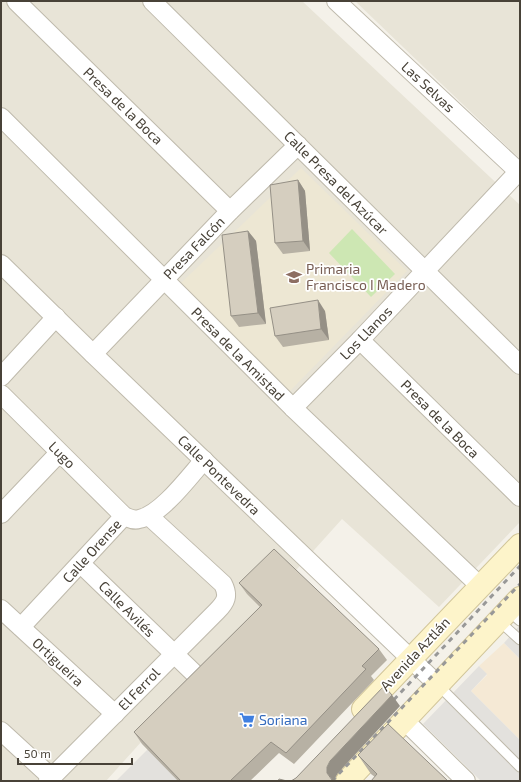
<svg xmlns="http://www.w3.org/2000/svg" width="521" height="782" font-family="'Exo 2',sans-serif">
	<rect width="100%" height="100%" fill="#f4f1e9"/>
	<g fill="#e8e4d7">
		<polygon points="1,1 302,1 520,205 520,522 439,607 342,519 106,781 1,781"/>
		<polygon points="355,1 520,1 520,159"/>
	</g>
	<polygon fill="#f5e9d5" points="504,643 520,659 520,740 471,691 487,675 479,666"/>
	<polygon fill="#ede7d3" points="301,168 407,271 290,391 181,283"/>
	<polygon fill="#cde7b3" points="352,229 395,274 371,297 329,253"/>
	<g fill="#e3e1dd">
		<polygon points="520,625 520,659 504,643"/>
		<polygon points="479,666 487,674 471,691 520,740 520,781 481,781 423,724"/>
		<polygon points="148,749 178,781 116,781"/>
	</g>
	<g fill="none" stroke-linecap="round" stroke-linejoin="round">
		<defs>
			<g id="service">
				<polyline points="508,611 520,621"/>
				<polyline points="499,621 520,640"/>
				<polyline points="438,685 520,767"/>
			</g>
			<g id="minor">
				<polyline points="16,1 230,211"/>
				<polyline points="152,1 520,365"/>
				<polyline points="336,1 520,173"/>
				<polyline points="1,117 293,408 480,586"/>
				<polyline points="1,264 93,354 438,685"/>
				<polyline points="360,340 520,497"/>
				<polyline points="93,354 230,211 298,145"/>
				<polyline points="1,377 56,317"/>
				<path d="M 1,394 L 124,516 C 129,518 133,521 139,519 C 161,515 189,477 204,460"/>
				<polyline points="293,408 360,340 520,170"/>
				<polyline points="1,514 59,453"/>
				<polyline points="81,564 197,676"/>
				<polyline points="1,609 115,714"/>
				<polyline points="21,627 124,516"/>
				<polyline points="405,721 466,781"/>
				<polyline points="1,731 51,777"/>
				<path d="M 48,781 L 217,611 C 226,602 229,596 223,584 L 149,516"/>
			</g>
			<g id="secondary">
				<polyline points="363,709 520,545"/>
				<polyline points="347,781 520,598"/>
			</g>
		</defs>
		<use href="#service" stroke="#bfbaac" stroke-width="11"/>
		<use href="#minor" stroke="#bfbaac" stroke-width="20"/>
		<use href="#secondary" stroke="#d2c69a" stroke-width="24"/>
		<use href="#service" stroke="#fff" stroke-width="9"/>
		<use href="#minor" stroke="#fff" stroke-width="18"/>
		<use href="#secondary" stroke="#fdf4ca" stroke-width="22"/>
		<g stroke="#989898" stroke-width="3" stroke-dasharray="5 5" stroke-linecap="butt">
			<polyline points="387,707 520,566"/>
			<polyline points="332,781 520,584"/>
		</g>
	</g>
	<g fill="#b7b1a4">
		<polygon points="298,180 305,191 310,251 283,254 275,243"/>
		<polygon points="248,231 256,241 266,324 239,327 231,316"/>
		<polygon points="325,311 329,340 283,347 275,336"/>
		<polygon points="239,583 379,649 387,660 371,676 374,680 294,764 279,753 250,781 178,781 142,744 134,732 260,607 247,594"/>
		<polygon points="358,755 448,781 375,777 371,774"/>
	</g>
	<g fill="#959086">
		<polygon points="298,180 305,191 310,251 303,241"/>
		<polygon points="248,231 256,241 266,324 258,313"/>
		<polygon points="318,300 325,311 329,340 321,329"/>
		<polygon points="392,695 400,706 338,773 335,778 335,781 333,781 327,773 327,767 330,761"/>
	</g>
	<g fill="#d5cebf" stroke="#959086">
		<polygon points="298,180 303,241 275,243 270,185"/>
		<polygon points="248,231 258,313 231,316 222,235"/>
		<polygon points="318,300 321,329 275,336 270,308"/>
		<polygon points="274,549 379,649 362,666 366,669 286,753 271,742 230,781 181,781 134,732 262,605 239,583"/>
		<polygon points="384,686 392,695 330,761 327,767 327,773 332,780 331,781 291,781 296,778"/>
		<polygon points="388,724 448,781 371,781 377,774 358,755"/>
		<polygon points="279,779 287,781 278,781"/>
	</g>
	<defs>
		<symbol id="school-bare" viewBox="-9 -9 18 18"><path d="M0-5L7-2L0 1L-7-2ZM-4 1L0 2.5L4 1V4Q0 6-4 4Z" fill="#8d6e63" stroke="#fff" stroke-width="2.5" paint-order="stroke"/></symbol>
		<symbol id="supermarket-bare" viewBox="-9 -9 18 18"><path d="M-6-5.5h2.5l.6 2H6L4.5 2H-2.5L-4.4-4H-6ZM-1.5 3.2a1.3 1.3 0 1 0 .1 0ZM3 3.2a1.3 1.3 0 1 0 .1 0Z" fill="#3f7fe0" stroke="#fff" stroke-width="2.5" paint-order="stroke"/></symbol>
	</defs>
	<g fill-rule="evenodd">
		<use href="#school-bare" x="283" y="266" width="22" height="22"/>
		<use href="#supermarket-bare" x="236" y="709" width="22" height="22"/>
	</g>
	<g text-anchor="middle" stroke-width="3.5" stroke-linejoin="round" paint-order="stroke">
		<g font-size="14" fill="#484238" stroke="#fff">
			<text transform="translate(428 87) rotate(43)" y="5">Las Selvas</text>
			<text transform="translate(123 106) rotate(44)" y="5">Presa de la Boca</text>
			<text transform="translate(336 183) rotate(45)" y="5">Calle Presa del Azúcar</text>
			<text transform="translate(194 248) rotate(-46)" y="5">Presa Falcón</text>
			<text transform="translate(366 333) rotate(-46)" y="5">Los Llanos</text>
			<text transform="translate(238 354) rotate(45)" y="5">Presa de la Amistad</text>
			<text transform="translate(440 419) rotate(45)" y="5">Presa de la Boca</text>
			<text transform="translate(62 455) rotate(45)" y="5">Lugo</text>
			<text transform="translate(219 475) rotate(44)" y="5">Calle Pontevedra</text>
			<text transform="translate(92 551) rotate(-48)" y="5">Calle Orense</text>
			<text transform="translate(127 609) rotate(45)" y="5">Calle Avilés</text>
			<text transform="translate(415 654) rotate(-47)" y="5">Avenida Aztlán</text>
			<text transform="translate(58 662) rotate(43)" y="5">Ortigueira</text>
			<text transform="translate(139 689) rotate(-46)" y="5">El Ferrol</text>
		</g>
		<g font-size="14" fill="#785e54" stroke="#fff" text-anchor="start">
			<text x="306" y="274">Primaria<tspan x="306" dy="16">Francisco I Madero</tspan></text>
		</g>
		<g font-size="14" fill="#366cbe" stroke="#fff" text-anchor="start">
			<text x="259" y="725">Soriana</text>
		</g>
	</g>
	<rect width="521" height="782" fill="none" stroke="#484238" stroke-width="4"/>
	<path d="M18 758v6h114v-6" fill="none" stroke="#484238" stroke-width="2"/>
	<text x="24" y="758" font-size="12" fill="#484238" stroke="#ffffff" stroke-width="3" paint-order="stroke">50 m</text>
</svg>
